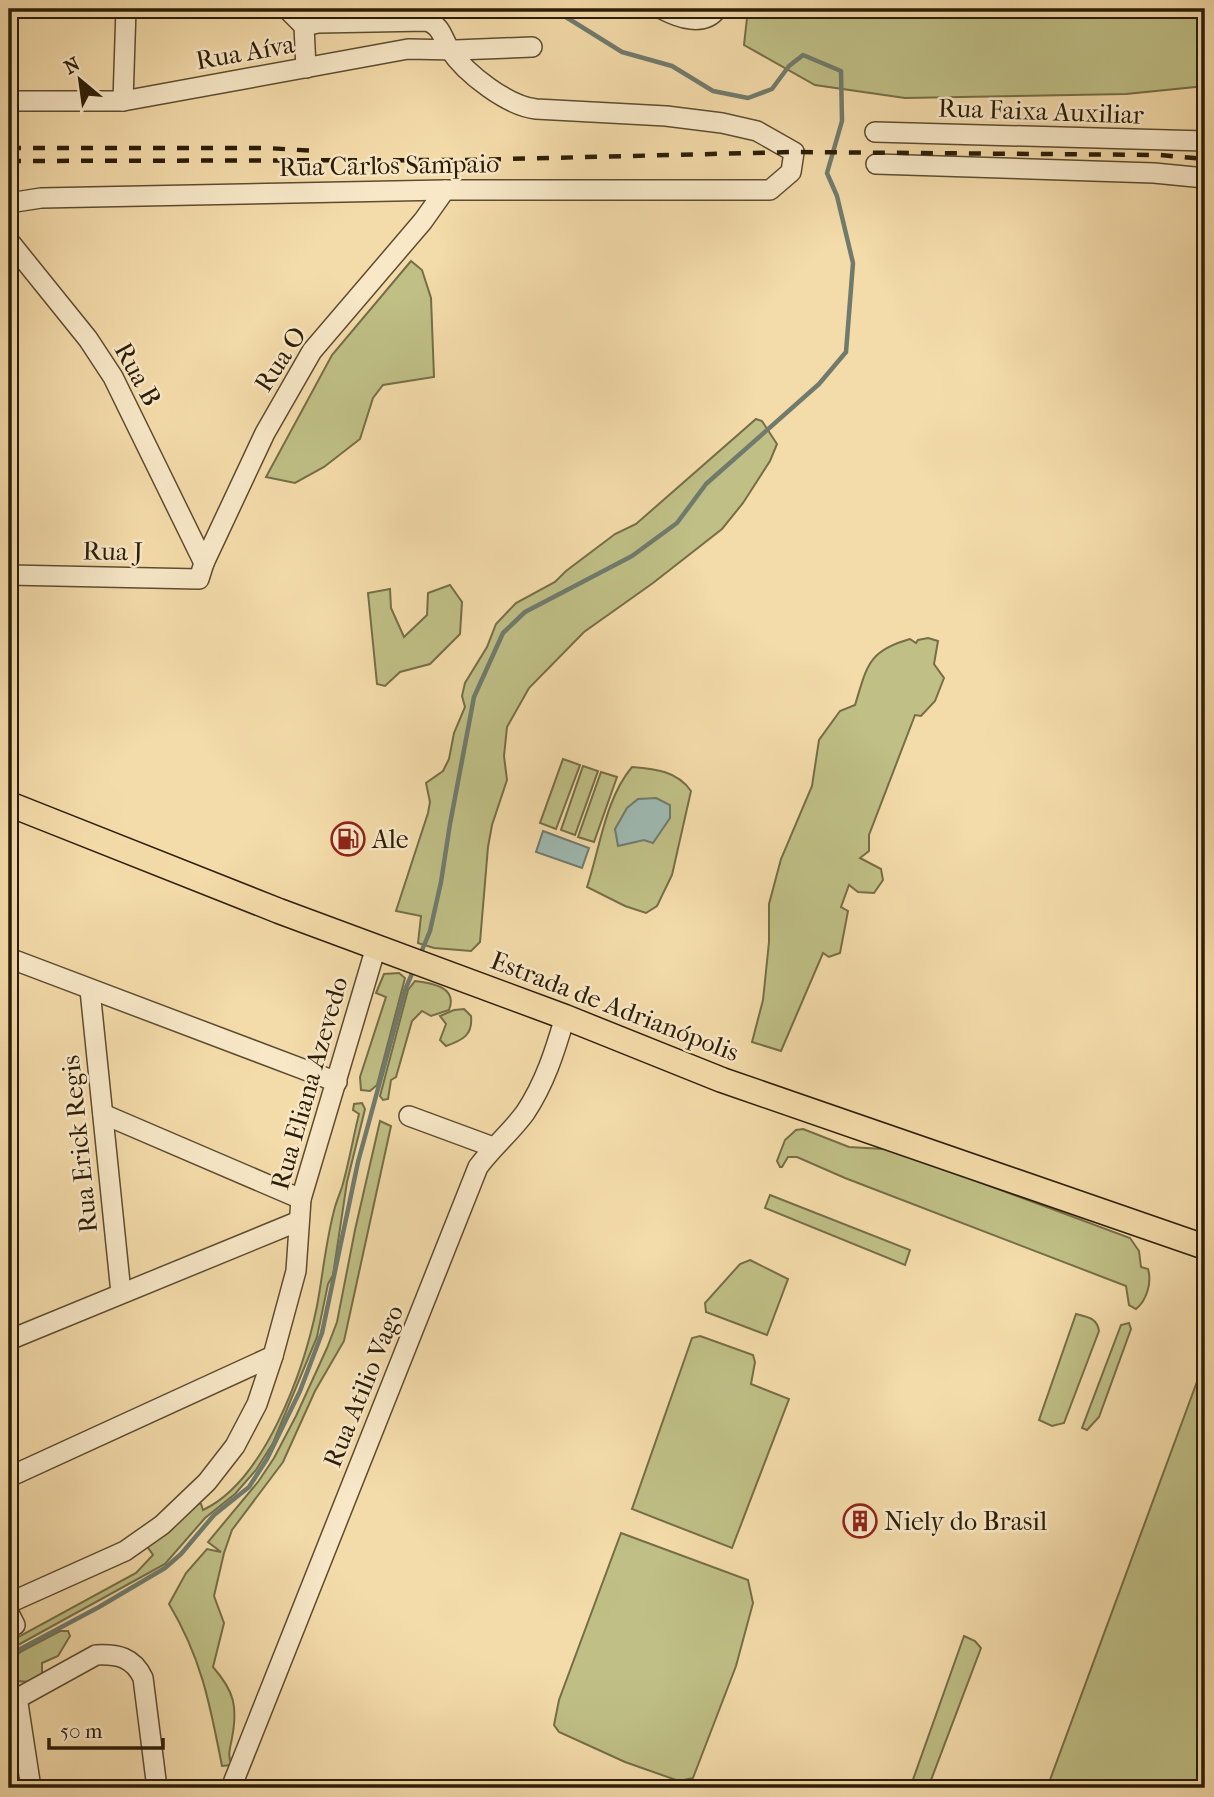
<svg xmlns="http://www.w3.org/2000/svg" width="1214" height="1797" font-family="'IM FELL French Canon',serif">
	<rect width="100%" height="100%" fill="#f4dbaa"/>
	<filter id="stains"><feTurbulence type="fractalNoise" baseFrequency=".00286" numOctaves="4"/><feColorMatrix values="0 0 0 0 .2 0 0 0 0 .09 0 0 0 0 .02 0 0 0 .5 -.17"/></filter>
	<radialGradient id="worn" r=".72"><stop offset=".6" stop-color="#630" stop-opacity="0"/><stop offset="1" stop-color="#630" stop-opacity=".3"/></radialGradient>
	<g fill="#bfbf86" stroke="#756e46" stroke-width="2">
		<polygon points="748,9 1205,9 1205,86 1126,94 905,98 815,85 744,45"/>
		<polygon points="411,261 422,270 431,298 434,377 383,385 373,398 360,439 324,467 295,483 266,477 332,355"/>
		<polygon points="756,419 762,421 777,444 770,461 743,503 722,529 653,583 584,632 529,688 507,727 504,756 507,780 492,825 488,847 480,942 471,951 434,948 418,943 421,916 396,911 428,813 430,802 426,783 443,771 449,759 454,733 465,707 462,696 465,683 487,647 496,624 516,603 555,582 566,571 615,534 636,524"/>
		<polygon points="450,585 462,602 460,634 430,664 400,672 385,686 377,684 368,593 390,589 391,608 404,637 427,615 428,593"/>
		<path d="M 928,638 L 938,641 L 934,664 L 944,678 L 935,701 L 921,716 L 915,715 L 869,835 L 869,851 L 860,858 L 881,869 L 883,880 L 874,893 L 858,892 L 849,885 L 841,907 L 848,911 L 840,953 L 829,957 L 823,953 L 781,1051 L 752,1042 L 763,1000 L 769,942 L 769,904 L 781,859 L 812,786 L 819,740 L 840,711 L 855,705 C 867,667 867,651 910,639 L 916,643 L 918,640 Z"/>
		<polygon points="563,759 580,765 556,829 540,823"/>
		<polygon points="583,766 598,771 575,835 561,830"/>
		<path d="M 632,767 C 656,769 677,771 691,791 L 672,875 L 657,906 L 646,913 L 625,906 L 587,887 C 600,848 605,799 632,767 Z"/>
		<polygon points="601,772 617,777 594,842 578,837"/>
		<polygon points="399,973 405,978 377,1085 370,1091 361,1090 360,1077 386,997 376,993 384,974"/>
		<path d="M 415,981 C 432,983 458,987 449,1010 L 431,1016 L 422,1011 L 412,1021 L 396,1077 L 391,1080 L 388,1099 L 383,1100 L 380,1096 L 408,990 Z"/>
		<path d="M 464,1009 L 471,1016 C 473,1035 463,1040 446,1046 L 440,1040 L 446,1024 L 440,1016 L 454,1010 Z"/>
		<path d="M 362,1103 L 365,1109 L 347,1182 L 333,1275 L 328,1284 L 317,1337 L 273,1443 L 256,1470 L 235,1494 L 205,1518 L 165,1564 L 9,1650 L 9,1642 L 136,1573 L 153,1555 L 144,1542 L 194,1501 L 201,1504 L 203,1510 C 265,1481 304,1370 317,1306 C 323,1274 326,1239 335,1207 C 337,1200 340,1193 342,1187 C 349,1163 353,1138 359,1114 L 353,1110 L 354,1104 Z"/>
		<path d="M 380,1121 L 391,1126 L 344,1341 L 315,1391 L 283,1462 L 232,1530 L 224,1553 L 214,1596 L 224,1623 L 213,1667 C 234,1691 238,1706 232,1738 C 230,1749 227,1756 232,1765 L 222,1766 C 210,1705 202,1659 169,1604 L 186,1573 L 207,1549 L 221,1552 L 208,1542 L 258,1482 L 274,1458 L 296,1416 L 327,1348 L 337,1322 L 355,1230 Z"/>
		<path d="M 803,1129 L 849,1147 L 884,1149 L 907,1155 L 1130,1238 L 1139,1251 L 1141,1267 L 1148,1269 C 1152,1282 1147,1300 1136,1309 L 1129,1305 L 1126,1286 L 845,1178 L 797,1157 L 788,1157 L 782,1167 L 780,1167 L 777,1161 L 785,1140 L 796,1130 Z"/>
		<polygon points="770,1195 910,1250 905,1265 765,1208"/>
		<polygon points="750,1260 788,1279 767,1335 706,1312 705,1303 740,1264"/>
		<path d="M 1076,1314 C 1088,1317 1097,1318 1099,1331 L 1064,1423 L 1052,1426 L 1039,1420 Z"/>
		<polygon points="1129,1323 1131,1329 1099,1417 1087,1430 1082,1428 1121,1325"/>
		<polygon points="700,1336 753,1355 755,1362 751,1384 789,1399 732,1548 632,1509 692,1338"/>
		<polygon points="1205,1360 1205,1788 1047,1788"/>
		<polygon points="621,1533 748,1580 753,1603 736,1666 693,1778 679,1781 625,1762 559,1732 554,1725 559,1700"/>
		<polygon points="60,1631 68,1631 70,1636 58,1656 42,1663 42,1674 32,1682 14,1681 12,1670 9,1669 9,1661 22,1651"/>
		<polygon points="964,1636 975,1641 981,1648 928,1788 910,1788"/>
	</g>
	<g fill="#9eb9b1" stroke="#707b6d" stroke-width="2">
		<polygon points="656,798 670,805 670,818 653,843 644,840 618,846 615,829 627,808 638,799"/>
		<polygon points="543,831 589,848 582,868 536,852"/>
	</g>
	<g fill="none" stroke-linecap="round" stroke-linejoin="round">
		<g stroke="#707b6d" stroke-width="4.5">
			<polyline points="420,955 430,931 441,882 450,824 474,697 503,633 525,612 632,556 677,523 706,484 819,384 846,352 853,263 837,196 827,173 842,121 841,71 803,55 789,66 772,89 748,98 713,91 672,66 622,52 553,9"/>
			<polyline points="9,1655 99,1607 165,1568 181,1554 214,1515 249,1487 267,1459 300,1391 322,1333 358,1162 405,990 414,969"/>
		</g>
		<defs>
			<g id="minor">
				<polyline points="287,9 304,26 306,68"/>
				<path d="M 662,9 C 679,18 704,27 717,9"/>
				<polyline points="9,101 123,101 408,49 456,50 532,47"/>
				<polyline points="123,101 126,9"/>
				<polyline points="875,132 1205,141"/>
				<polyline points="876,164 1154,173 1205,178"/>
				<path d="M 9,203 L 41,198 L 445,190 L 770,190 L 791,172 L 794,152 L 757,131 L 722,123 L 666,116 L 536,109 C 508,106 466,74 450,50 C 442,38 442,26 427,21 L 318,23 L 304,26"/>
				<polyline points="9,241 88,339 113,377 204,563 265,433 312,351 423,221 445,190"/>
				<polyline points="9,575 199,579 204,563"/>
				<polyline points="9,958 337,1082"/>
				<polyline points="90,990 121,1293"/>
				<polyline points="103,1114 301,1199"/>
				<polyline points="409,1116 493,1147"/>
				<polyline points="9,1340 299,1221"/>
				<polyline points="9,1477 273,1356"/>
				<polyline points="9,1603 125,1551 162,1525 207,1482 235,1446 257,1404 273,1356 296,1271 301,1199 376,947"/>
				<polyline points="9,1613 15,1625"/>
				<polyline points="17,1697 31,1788"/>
				<path d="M 9,1703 L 96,1655 C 118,1654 133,1657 143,1678 L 157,1788"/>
				<path d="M 231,1788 L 478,1167 C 492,1148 511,1132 525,1113 C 545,1083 555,1051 565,1017"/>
			</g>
			<polyline id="major" points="9,804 279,911 565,1017 722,1080 1205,1247"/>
		</defs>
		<use href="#minor" stroke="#5d4c30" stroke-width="22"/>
		<use href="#major" stroke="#2b1d07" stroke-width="27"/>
		<use href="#minor" stroke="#f8e8c8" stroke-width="19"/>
		<use href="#major" stroke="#f4dbaa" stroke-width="24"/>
		<g stroke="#2b1d07" stroke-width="4.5" stroke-dasharray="12 12" stroke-linecap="butt">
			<polyline points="9,148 267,148 315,151"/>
			<polyline points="9,161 465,160 794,152 1160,155 1205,159"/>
		</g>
	</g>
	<defs>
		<symbol id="fuel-ring" viewBox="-11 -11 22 22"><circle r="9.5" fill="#f8e8c8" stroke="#8f2418" stroke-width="1.5"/><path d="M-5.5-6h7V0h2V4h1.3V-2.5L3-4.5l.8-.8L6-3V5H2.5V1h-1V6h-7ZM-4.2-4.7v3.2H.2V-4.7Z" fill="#8f2418"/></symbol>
		<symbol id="building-ring" viewBox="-11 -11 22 22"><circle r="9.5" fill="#f8e8c8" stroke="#8f2418" stroke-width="1.5"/><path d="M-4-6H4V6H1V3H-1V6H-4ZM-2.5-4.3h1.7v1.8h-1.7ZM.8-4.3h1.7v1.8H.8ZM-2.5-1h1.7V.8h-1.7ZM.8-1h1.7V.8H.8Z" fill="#8f2418"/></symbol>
	</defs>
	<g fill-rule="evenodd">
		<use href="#fuel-ring" x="329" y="820" width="38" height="38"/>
		<use href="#building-ring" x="841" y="1502" width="38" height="38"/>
	</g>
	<g text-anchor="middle" stroke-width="5" stroke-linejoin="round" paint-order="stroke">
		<g font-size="26" fill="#2b1d07" stroke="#f8e8c8">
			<text transform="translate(245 52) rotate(-10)" y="9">Rua Aíva</text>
			<text transform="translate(1041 111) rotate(2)" y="9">Rua Faixa Auxiliar</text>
			<text transform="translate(389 165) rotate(-1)" y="9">Rua Carlos Sampaio</text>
			<text transform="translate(280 359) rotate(-57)" y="9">Rua O</text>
			<text transform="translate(138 374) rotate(61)" y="9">Rua B</text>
			<text transform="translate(113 551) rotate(1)" y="9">Rua J</text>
			<text transform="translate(615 1006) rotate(21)" y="9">Estrada de Adrianópolis</text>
			<text transform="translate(309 1083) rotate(-74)" y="9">Rua Eliana Azevedo</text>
			<text transform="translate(79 1144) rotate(-96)" y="9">Rua Erick Regis</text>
			<text transform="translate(363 1386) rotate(-68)" y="9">Rua Atilio Vago</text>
		</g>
		<g font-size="26" fill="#2b1d07" stroke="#f8e8c8" text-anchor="start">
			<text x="372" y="848">Ale</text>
			<text x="884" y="1530">Niely do Brasil</text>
		</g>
	</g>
	<rect width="1214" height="1797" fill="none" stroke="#f4dbaa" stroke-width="35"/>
	<rect x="10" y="10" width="1193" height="1776" fill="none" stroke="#2b1d07" stroke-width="3.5"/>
	<rect x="18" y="18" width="1179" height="1762" fill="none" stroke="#2b1d07" stroke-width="2"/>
	<g transform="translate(80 80) rotate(331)" stroke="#f8e8c8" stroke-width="5" paint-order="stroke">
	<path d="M0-5L12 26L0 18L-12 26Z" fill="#2b1d07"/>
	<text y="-10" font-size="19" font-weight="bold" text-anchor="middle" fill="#2b1d07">N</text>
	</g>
	<path d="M49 1738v10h114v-10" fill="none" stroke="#2b1d07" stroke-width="3.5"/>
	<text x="60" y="1738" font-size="21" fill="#2b1d07" stroke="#f8e8c8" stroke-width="5" paint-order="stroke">50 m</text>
	<rect width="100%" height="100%" filter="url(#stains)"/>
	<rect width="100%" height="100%" fill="url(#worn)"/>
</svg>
